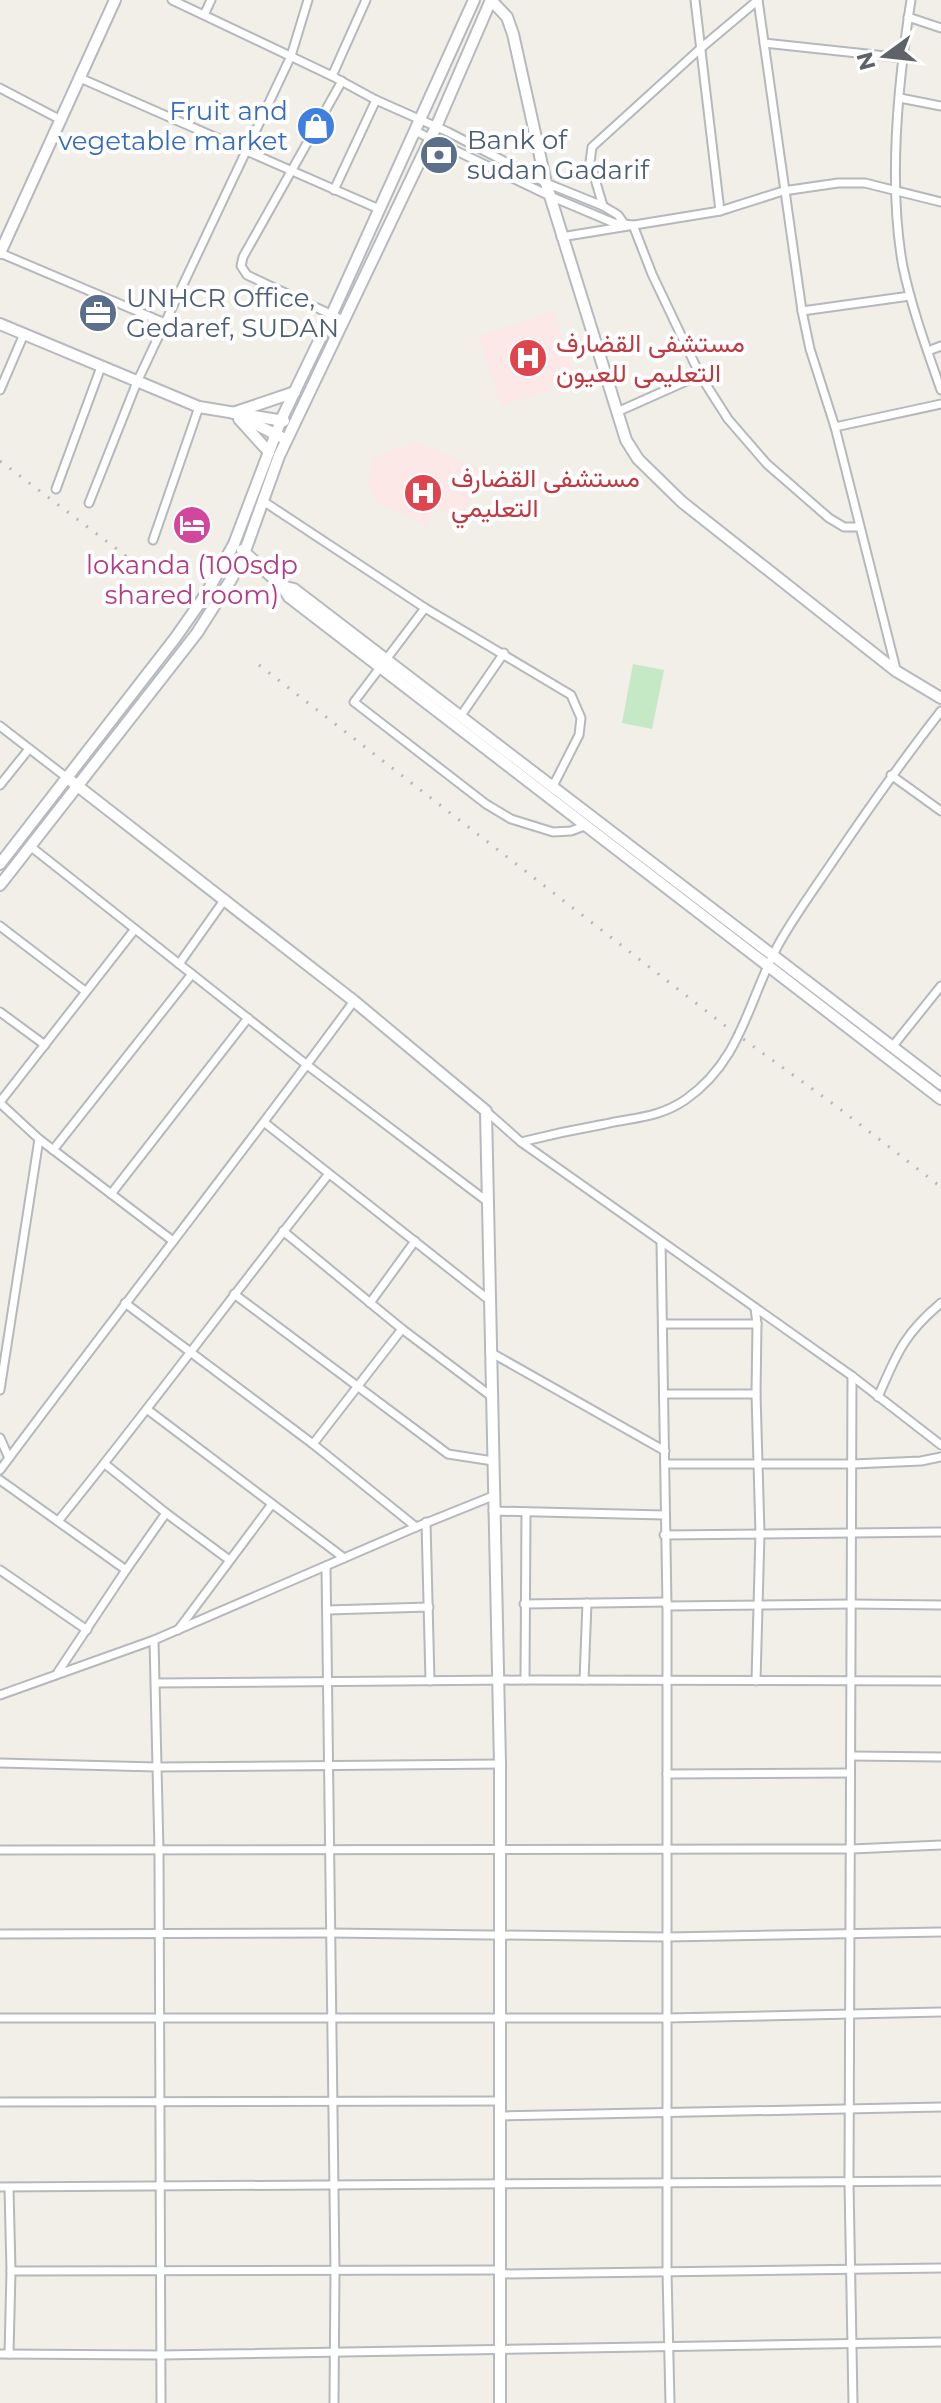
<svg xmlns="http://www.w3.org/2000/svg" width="941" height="2403" font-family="Montserrat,Vazirmatn,sans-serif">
	<rect width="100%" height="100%" fill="#f1efe8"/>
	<g fill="#fce8e6">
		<polygon points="554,311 577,381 501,406 478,336"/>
		<polygon points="415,441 484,470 464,514 454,517 434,508 427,526 377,503 369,483 371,457 382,455 397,446 402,448"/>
	</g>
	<polygon fill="#c5e8c5" points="633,664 664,670 652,729 622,723"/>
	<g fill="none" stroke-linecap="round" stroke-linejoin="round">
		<defs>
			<g id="street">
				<polyline points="172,0 332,76 376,100 448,132 546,183 603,206 618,215 623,222"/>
				<polyline points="695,0 720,211"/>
				<polyline points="758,0 802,311 810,349 835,427 896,669"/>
				<path d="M 911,0 C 898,82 888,186 903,267 C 912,309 927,350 941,390"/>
				<polyline points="205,13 211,0"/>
				<polyline points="908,17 941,28"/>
				<polyline points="764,43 904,58"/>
				<polyline points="332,76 366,0"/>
				<polyline points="80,78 379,209"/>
				<polyline points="342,81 243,257 241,266 247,275 345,321"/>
				<polyline points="0,88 61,120"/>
				<polyline points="900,98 941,106"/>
				<polyline points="415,131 550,196 614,223 633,225 652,274 700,375 728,419 767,464 829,518 844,527 859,527"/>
				<polyline points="334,190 376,100"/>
				<polyline points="603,206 590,162 592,147 701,48 758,0"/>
				<polyline points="561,237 720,211 783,191 838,183 865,183 941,202"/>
				<polyline points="0,253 165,323"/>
				<polyline points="802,311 910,296"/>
				<polyline points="928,351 941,346"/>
				<polyline points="0,390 24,334"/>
				<polyline points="617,412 700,375"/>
				<polyline points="835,427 941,404"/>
				<polyline points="56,489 101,367"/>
				<polyline points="263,501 425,608 571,695 581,718 579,735 553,786"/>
				<polyline points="89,503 137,382 291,56 308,0"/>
				<polyline points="153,540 199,407"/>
				<polyline points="425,608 354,702 486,804 511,819 553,832 571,831 587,825"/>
				<polyline points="460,717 504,653"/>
				<polyline points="0,726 66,777"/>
				<polyline points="891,775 941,811"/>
				<polyline points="0,785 29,749"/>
				<polyline points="30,846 307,1065 488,1202"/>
				<polyline points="0,926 85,991"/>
				<polyline points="179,964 225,899"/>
				<polyline points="0,1012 45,1045"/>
				<polyline points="892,1047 941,986"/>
				<polyline points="0,1102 135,929"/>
				<polyline points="0,1103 39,1139 0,1390"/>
				<polyline points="486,1111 521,1142 852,1376 941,1445"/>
				<polyline points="265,1123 489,1300"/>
				<polyline points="39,1139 173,1241"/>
				<path d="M 521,1142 C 549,1135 577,1129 605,1124 C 636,1117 658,1118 685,1100 C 744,1059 748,997 781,940 C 796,914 814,889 831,864 C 866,812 902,761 941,711"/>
				<polyline points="53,1150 192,974"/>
				<polyline points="111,1194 248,1018"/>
				<polyline points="283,1231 402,1329 491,1396"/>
				<polyline points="661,1242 667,1606 667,2272 670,2403"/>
				<polyline points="234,1294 448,1454 493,1461"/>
				<polyline points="125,1303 313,1444 416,1527"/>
				<polyline points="370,1303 415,1241"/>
				<polyline points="755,1308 757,1324 756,1394 760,1533 756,1681"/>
				<polyline points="664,1324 757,1324"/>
				<polyline points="490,1352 665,1451"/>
				<polyline points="852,1376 849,2182 853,2403"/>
				<polyline points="665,1394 756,1394"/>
				<path d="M 878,1397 C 897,1353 904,1334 941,1303"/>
				<polyline points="148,1410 344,1558"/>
				<polyline points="0,1438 9,1458"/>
				<polyline points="313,1444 402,1329"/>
				<polyline points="105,1464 166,1513 126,1570"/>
				<polyline points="665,1464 853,1464 921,1461 941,1457"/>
				<path d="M 0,1470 C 117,1313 238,1159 354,1001"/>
				<polyline points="0,1480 126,1570 58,1672"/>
				<polyline points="493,1511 664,1515"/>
				<polyline points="166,1513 228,1559"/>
				<path d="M 59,1520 C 151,1407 237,1289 328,1175"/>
				<polyline points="426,1522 430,1681"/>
				<polyline points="664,1535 941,1532"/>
				<polyline points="326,1566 335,2270 334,2403"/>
				<polyline points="0,1570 87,1630"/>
				<polyline points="524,1604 667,1602"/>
				<polyline points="667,1606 852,1604 941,1605"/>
				<polyline points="327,1610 429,1607"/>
				<polyline points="178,1630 272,1504"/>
				<polyline points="154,1640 159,1851 161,2403"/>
				<polyline points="525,1680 526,1512"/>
				<polyline points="584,1680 587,1603"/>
				<polyline points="156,1683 525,1680 941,1681"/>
				<polyline points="0,1695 154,1640 416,1527 493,1496"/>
				<polyline points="851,1756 941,1757"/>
				<polyline points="0,1763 157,1767 500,1764"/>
				<polyline points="667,1774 849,1773"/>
				<polyline points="0,1850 852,1849 941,1845"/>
				<polyline points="0,1934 330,1933 666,1937 941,1932"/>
				<polyline points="0,2018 668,2018 941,2012"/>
				<polyline points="0,2102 499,2101"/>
				<polyline points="499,2116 941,2107"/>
				<polyline points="0,2187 941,2181"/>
				<polyline points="9,2188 11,2271 9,2354"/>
				<polyline points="11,2271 499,2270"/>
				<polyline points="499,2274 941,2268"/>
				<polyline points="0,2354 161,2355 941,2342"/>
			</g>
			<g id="secondary">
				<polyline points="0,253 115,0"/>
				<polyline points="0,324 199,407 284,421"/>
				<polyline points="233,413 295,392"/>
				<polyline points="239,419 269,452"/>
				<polyline points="245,419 281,437"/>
				<polyline points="242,550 282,586 289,597 941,1099"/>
				<polyline points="282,586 294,589 941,1084"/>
				<polyline points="66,777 354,1001 486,1111 500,1764 500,2403"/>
				<polyline points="0,864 176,637 206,594 234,544 281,420 332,314 474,0"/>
				<polyline points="0,885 197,633 232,578 245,551 279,456 436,127 491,0 507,17 513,34 546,183 626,440 638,459 682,502 896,671 941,698"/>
			</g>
		</defs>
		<use href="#street" stroke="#b5b8bc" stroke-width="11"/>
		<use href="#secondary" stroke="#b6babf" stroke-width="14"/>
		<use href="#street" stroke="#fff" stroke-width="7"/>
		<use href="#secondary" stroke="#fff" stroke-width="10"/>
		<g stroke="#b6b7b8" stroke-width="3" stroke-dasharray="2 10" stroke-linecap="butt">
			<polyline points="0,461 134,562"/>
			<polyline points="259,665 732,1031 836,1106 941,1187"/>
		</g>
	</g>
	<defs>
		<symbol id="shop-disc" viewBox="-11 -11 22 22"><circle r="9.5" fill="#3f7fe0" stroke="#fff"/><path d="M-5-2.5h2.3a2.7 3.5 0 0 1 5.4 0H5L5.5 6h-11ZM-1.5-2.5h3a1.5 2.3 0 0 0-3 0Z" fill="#fff"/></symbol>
		<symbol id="bank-disc" viewBox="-11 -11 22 22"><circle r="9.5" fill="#5c6f8a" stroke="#fff"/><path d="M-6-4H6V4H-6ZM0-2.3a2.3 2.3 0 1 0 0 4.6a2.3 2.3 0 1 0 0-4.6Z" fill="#fff"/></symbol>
		<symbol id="office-disc" viewBox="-11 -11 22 22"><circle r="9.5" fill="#5c6f8a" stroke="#fff"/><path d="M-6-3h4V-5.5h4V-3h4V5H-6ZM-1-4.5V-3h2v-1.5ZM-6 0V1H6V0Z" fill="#fff"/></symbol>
		<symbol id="hospital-disc" viewBox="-11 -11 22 22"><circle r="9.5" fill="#e0444e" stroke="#fff"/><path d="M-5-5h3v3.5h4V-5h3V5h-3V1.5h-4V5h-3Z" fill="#fff"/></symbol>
		<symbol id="hotel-disc" viewBox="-11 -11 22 22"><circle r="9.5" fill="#d1479c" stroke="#fff"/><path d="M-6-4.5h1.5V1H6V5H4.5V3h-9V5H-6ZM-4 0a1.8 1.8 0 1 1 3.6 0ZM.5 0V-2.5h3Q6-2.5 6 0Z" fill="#fff"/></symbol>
	</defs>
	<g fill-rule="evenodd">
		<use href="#shop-disc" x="294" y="104" width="44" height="44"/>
		<use href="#bank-disc" x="417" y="133" width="44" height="44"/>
		<use href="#office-disc" x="76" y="291" width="44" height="44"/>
		<use href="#hospital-disc" x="506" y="336" width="44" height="44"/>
		<use href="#hospital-disc" x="401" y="471" width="44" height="44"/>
		<use href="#hotel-disc" x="170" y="503" width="44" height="44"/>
	</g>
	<g text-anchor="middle" stroke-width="8" stroke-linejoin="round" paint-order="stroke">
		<g font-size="26" fill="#366cbe" stroke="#fff" text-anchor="end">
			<text x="288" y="120">Fruit and<tspan x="288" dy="30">vegetable market</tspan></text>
		</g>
		<g font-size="26" fill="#4e5e75" stroke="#fff" text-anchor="start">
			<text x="467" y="149">Bank of<tspan x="467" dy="30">sudan Gadarif</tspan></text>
			<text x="126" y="307">UNHCR Office,<tspan x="126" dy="30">Gedaref, SUDAN</tspan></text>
		</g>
		<g font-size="26" fill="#be3a42" stroke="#fff" text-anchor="start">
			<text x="556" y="352">مستشفى القضارف<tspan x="556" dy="30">التعليمى للعيون</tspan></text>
			<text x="451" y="487">مستشفى القضارف<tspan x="451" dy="30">التعليمي</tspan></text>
		</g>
		<g font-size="26" fill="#b23c85" stroke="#fff">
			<text x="192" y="574">lokanda (100sdp<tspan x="192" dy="30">shared room)</tspan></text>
		</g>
	</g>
	<g transform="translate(885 56) rotate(255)" stroke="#ffffff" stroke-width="6" paint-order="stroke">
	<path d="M0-6L14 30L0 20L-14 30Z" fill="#5f6368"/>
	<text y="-12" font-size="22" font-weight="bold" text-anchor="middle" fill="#5f6368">N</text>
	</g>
</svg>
